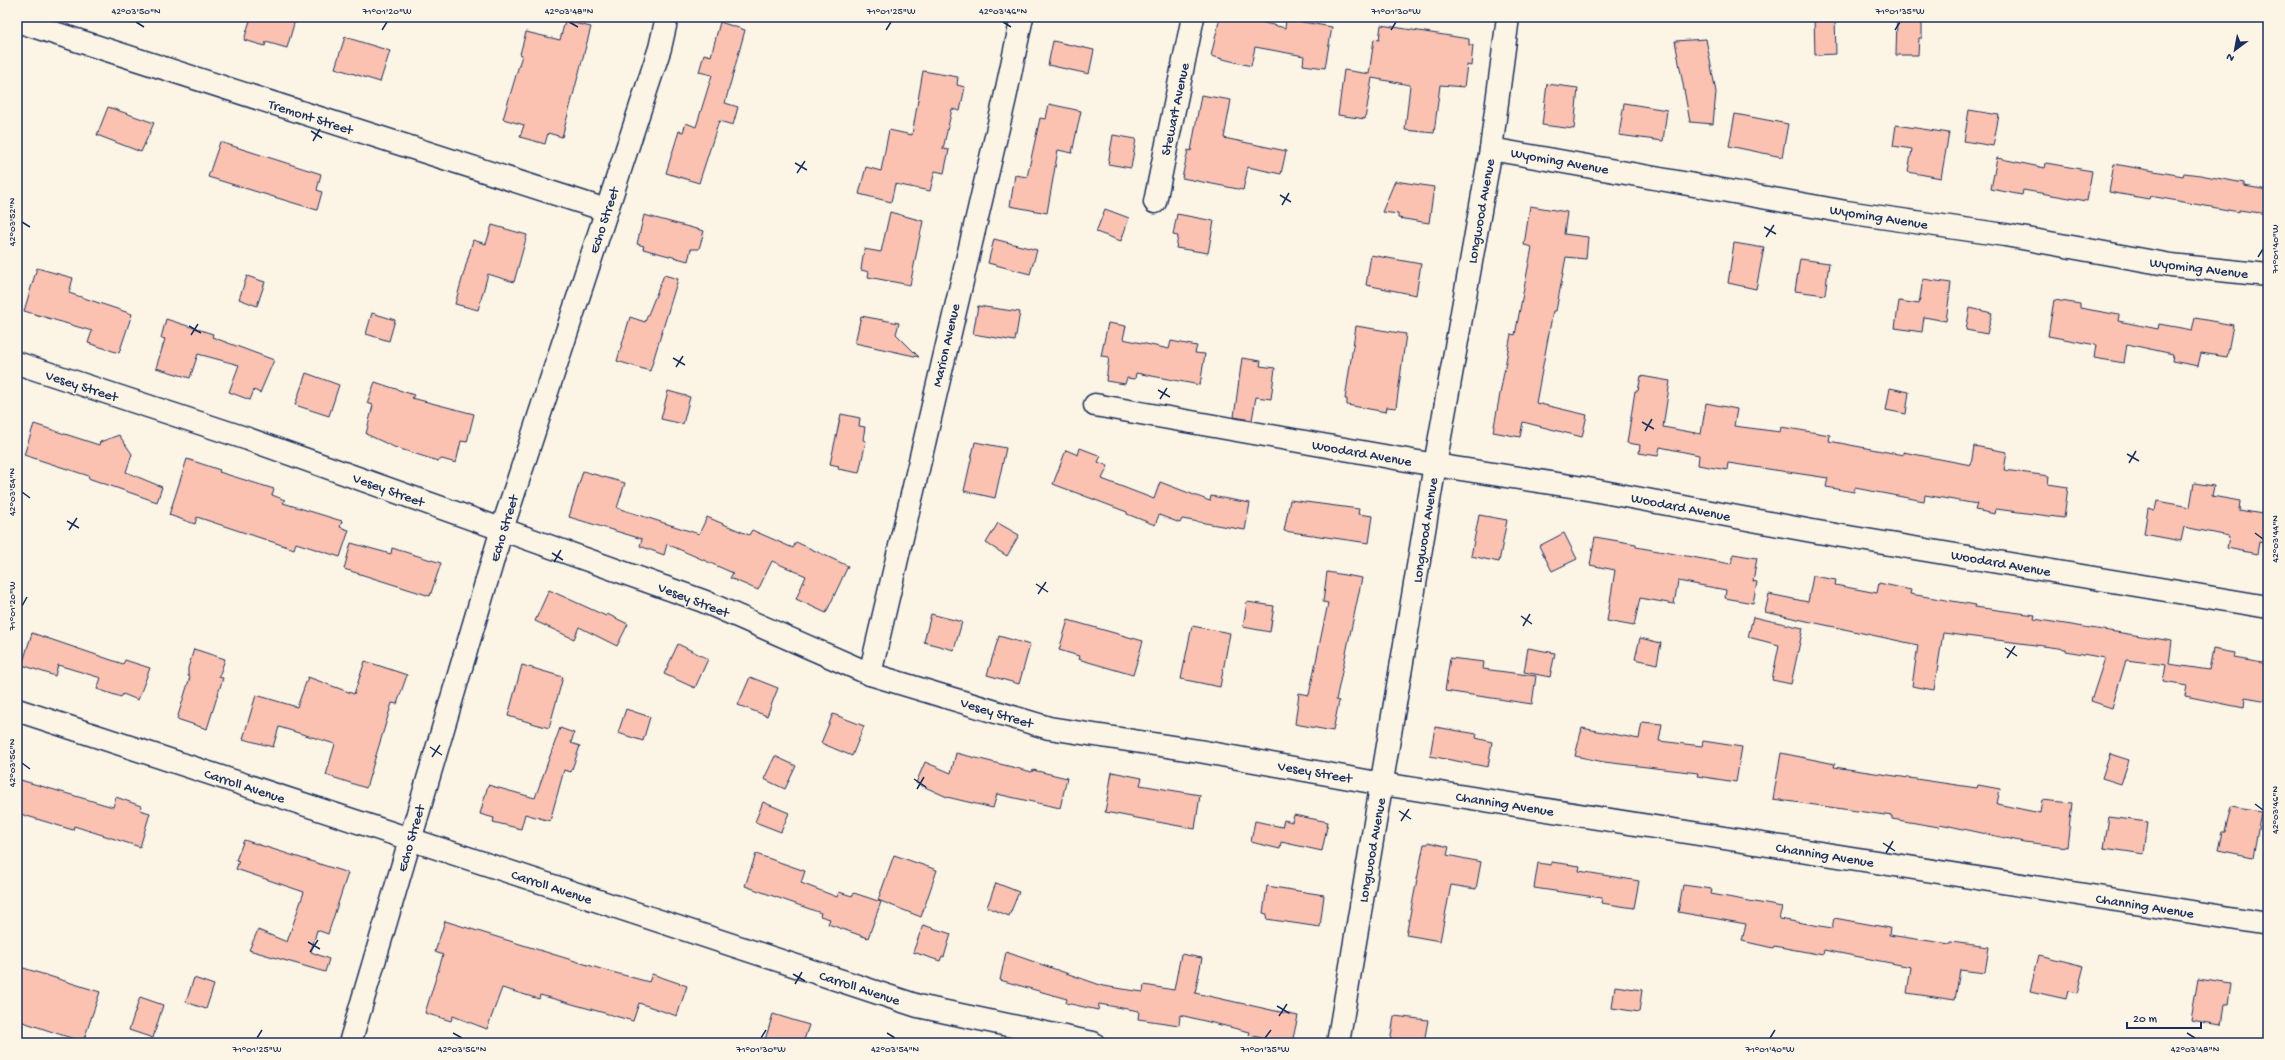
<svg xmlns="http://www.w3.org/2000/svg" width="2285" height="1060" font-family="'Gochi Hand',sans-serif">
	<rect width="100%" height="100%" fill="#fcf5e5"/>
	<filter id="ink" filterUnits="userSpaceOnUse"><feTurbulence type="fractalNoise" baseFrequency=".025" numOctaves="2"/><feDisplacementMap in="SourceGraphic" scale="8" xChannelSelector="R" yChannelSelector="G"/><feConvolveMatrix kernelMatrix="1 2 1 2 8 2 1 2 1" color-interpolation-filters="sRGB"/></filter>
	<g filter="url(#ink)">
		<g fill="#fbc2b2" stroke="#1b2f5e">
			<polygon points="251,17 284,17 295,20 287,48 266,42 265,46 244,40"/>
			<polygon points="1220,17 1241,17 1285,28 1286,19 1332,27 1325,68 1303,65 1304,56 1255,47 1251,66 1211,56"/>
			<polygon points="1814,17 1835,17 1836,54 1815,55"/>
			<polygon points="1897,17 1922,17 1922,38 1919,38 1918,55 1896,55"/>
			<polygon points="565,21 591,27 562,137 548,133 545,144 520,137 524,125 503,119 522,55 520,54 526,32 560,40"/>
			<polygon points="720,22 745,30 725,103 738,107 733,125 719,121 699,183 666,173 679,131 683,132 686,123 696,127 712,75 699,72 704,54 711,56"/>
			<polygon points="1381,25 1469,39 1469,45 1473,45 1471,66 1467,65 1464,87 1440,85 1434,133 1405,130 1410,85 1372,78 1365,119 1338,115 1344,70 1369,74 1374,39 1379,40"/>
			<polygon points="345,37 390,51 380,82 335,68"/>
			<polygon points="1706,39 1716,92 1713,124 1690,122 1675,41"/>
			<polygon points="1053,41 1094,50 1089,74 1048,65"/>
			<polygon points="923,71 958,77 957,85 965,87 960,111 952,109 943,149 949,150 944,173 935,171 930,191 895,184 891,202 859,194 866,167 881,171 889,130 912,135"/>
			<polygon points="1547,84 1578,88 1574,129 1542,125"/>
			<polygon points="1201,95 1231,100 1224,138 1286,151 1281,174 1248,167 1243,190 1182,178 1188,150 1191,151"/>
			<polygon points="1624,103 1667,110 1663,141 1619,135"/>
			<polygon points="1049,104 1081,111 1072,153 1058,150 1047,213 1010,206 1015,175 1027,177 1040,118 1046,119"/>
			<polygon points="108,107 154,123 141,152 97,135"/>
			<polygon points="1969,110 1999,115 1993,146 1964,141"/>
			<polygon points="1735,114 1788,124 1782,157 1729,146"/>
			<polygon points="1896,125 1949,133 1941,178 1908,172 1912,149 1893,146"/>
			<polygon points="1113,135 1136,139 1131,168 1108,164"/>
			<polygon points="220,142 321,174 317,190 322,192 317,210 208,177"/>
			<polygon points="1997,158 2045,168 2046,163 2092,171 2087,201 2023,190 2022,195 1991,189"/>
			<polygon points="2114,164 2183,176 2184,173 2200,175 2244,183 2244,186 2268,190 2268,214 2239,210 2239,212 2150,196 2149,199 2109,192"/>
			<polygon points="1395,181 1434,187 1429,223 1398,218 1398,214 1382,212"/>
			<polygon points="1530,206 1567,212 1564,234 1588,237 1586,259 1566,257 1556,311 1553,311 1536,403 1587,415 1582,437 1523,422 1520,437 1493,432 1511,334 1515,335 1532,247 1524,245"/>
			<polygon points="1105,209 1129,218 1121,241 1096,232"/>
			<polygon points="890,212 923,221 910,285 868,277 869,272 861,270 864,249 881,252"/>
			<polygon points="1177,214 1214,221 1208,253 1176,248 1178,236 1173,235"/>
			<polygon points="644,215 704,231 699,249 691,249 688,261 643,249 644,246 637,244"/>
			<polygon points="492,225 527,235 514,282 488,274 478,310 455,304 473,240 486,244"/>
			<polygon points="994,239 1037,250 1030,274 988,263"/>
			<polygon points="1734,243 1764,248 1756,289 1728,283"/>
			<polygon points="1371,255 1421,264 1416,295 1366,285"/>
			<polygon points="1800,259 1829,263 1825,295 1795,291"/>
			<polygon points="37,268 73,278 69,293 132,314 119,353 88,343 92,331 24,311"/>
			<polygon points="664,275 678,279 650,371 617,361 630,317 645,322"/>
			<polygon points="247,276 265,282 257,306 239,299"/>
			<polygon points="1923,279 1951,283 1946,321 1924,317 1922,332 1895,328 1899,301 1919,304"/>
			<polygon points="2054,300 2080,304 2080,308 2119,315 2118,321 2158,329 2159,324 2192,330 2195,318 2233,325 2227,357 2201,353 2198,366 2172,361 2173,354 2127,344 2124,363 2094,358 2096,345 2048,336"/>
			<polygon points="978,306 1020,312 1015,341 973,334"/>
			<polygon points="1970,308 1992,313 1987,334 1966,330"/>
			<polygon points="372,313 395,320 389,341 366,334"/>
			<polygon points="861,316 899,323 896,334 919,357 855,343"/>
			<polygon points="166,319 213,334 212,337 274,360 260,393 254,390 250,400 229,392 239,365 198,354 190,378 156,368 165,339 161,338"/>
			<polygon points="1108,323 1126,326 1123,339 1169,349 1171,341 1197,346 1195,353 1205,354 1200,385 1136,373 1135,379 1127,378 1125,384 1106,381 1109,357 1101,356"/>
			<polygon points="1356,326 1406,334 1396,408 1387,407 1386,412 1347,405 1347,399 1345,399"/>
			<polygon points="1242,358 1261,361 1260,366 1275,368 1271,399 1256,397 1252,420 1234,417"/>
			<polygon points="306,373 339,385 329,416 295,405"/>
			<polygon points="1641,376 1670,381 1663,427 1701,434 1706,403 1737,409 1734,426 1780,432 1781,427 1830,435 1829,441 1903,455 1903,452 1971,465 1974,446 2007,452 2004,470 2049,476 2048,484 2068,487 2064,518 1996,509 1995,514 1975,510 1977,504 1925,495 1924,501 1855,488 1854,492 1826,487 1828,478 1728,463 1727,470 1698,465 1699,455 1660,447 1658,456 1639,453 1640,445 1627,443 1635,391 1638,391"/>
			<polygon points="375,382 414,395 412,398 474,414 467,442 461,441 456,463 442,459 438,461 394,447 366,434 373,405 367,403"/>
			<polygon points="1890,388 1909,392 1906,414 1886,410"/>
			<polygon points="668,391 690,397 683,424 661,419"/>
			<polygon points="841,414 860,418 859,426 865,427 863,440 866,441 859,473 838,469 839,466 830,464"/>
			<polygon points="34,424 99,445 100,442 119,435 132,454 126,472 162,487 157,502 88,478 89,476 24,455"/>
			<polygon points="975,442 1006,448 995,498 964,491"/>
			<polygon points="1080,448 1101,456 1098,462 1108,466 1102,479 1154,499 1160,482 1210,501 1211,496 1250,503 1245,530 1182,519 1180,523 1159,515 1155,525 1127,514 1127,512 1053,484 1066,450 1078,455"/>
			<polygon points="187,459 220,470 219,472 274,489 272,495 285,500 283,503 342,521 340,527 349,530 340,557 296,543 294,549 197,517 195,524 169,515"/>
			<polygon points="583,471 625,483 617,508 699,534 707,517 749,535 752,530 793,548 796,542 848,566 826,613 796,599 806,576 772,561 758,590 730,578 733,573 667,544 664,555 640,546 642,539 569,517"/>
			<polygon points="2194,483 2214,486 2212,496 2240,501 2239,510 2268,515 2268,544 2259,542 2257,554 2227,548 2229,536 2184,527 2181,541 2144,534 2148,508 2155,510 2157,501 2190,507"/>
			<polygon points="1290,500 1359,509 1358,514 1373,516 1369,543 1284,531"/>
			<polygon points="1479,515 1507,520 1499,562 1471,556"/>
			<polygon points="998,523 1019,535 1007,556 986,543"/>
			<polygon points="1564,533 1577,559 1552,571 1539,546"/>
			<polygon points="1595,537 1636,544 1636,547 1731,564 1733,554 1757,558 1753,581 1757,582 1753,603 1725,598 1726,590 1678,581 1674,604 1640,598 1634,626 1607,621 1615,570 1590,565"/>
			<polygon points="351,543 391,554 392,548 441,563 430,596 344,569"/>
			<polygon points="1327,572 1362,578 1336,700 1339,701 1333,731 1295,724 1299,693 1309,695 1328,603 1323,602"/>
			<polygon points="1813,576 1836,580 1835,585 1877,593 1879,583 1911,590 1910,594 1976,605 1975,607 2035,615 2034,619 2172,641 2169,664 2209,670 2213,649 2235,653 2234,658 2268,664 2268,701 2245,697 2244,708 2185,696 2187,686 2163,682 2166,665 2126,660 2112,708 2091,701 2105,658 2066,651 2066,649 1943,633 1934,690 1912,686 1918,645 1765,612 1769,594 1808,602"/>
			<polygon points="549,590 606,616 607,614 628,624 617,646 579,627 574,639 535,621"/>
			<polygon points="1247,602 1274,606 1270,632 1243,627"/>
			<polygon points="931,614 962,622 954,650 924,642"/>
			<polygon points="1753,617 1803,628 1791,684 1772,680 1779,645 1748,637"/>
			<polygon points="1068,620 1143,641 1133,675 1078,659 1079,656 1059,650"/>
			<polygon points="1192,626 1230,633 1220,687 1181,679"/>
			<polygon points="32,633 123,664 125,660 150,668 138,700 123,694 121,697 97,689 101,678 58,665 55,676 22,665"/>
			<polygon points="999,636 1030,645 1019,684 987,675"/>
			<polygon points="1640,638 1661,643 1657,664 1635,659"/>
			<polygon points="678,644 708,659 695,688 664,674"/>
			<polygon points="1528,648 1555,653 1550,677 1524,672"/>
			<polygon points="194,649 225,659 219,677 223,678 207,729 177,719 190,677 188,676 188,668"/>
			<polygon points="1450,658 1484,662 1483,669 1536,676 1532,704 1445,691"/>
			<polygon points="365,661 407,675 397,704 392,703 366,788 326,775 335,744 279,727 273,747 243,739 256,695 297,707 308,677 354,694"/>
			<polygon points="522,665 563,677 549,728 508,716"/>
			<polygon points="750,677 778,688 767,716 738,705"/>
			<polygon points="626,709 650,717 643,741 618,733"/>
			<polygon points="833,714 864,726 852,756 821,743"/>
			<polygon points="1642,722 1662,724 1659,741 1702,746 1703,741 1742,747 1736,782 1697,776 1698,773 1604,762 1575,756 1582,728 1639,739"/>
			<polygon points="1435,727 1477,734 1476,738 1492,742 1488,767 1430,756"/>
			<polygon points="560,728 574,733 571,743 580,746 571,772 564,770 550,821 525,814 521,829 493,822 494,818 480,814 488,785 535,798"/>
			<polygon points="956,753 1032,772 1033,770 1067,778 1060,808 997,794 993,808 947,797 916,783 925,762 951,773"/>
			<polygon points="1781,753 1835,764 1834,767 1977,788 1978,785 2000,789 1997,804 2040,813 2042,800 2072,803 2067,847 2024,842 1940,824 1939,827 1892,819 1892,816 1773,799"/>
			<polygon points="2110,754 2129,760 2121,784 2102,778"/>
			<polygon points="775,756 796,766 785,789 764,779"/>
			<polygon points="1112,772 1142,778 1140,785 1200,795 1195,829 1105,812"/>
			<polygon points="17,779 113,807 116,797 141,806 140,810 150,813 140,847 74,826 73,830 17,813"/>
			<polygon points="763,802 789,813 781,832 755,822"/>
			<polygon points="2231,807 2261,812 2253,857 2218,850 2222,832 2225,832"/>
			<polygon points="1294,815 1328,822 1322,851 1281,842 1280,849 1251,842 1255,821 1282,827 1284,820 1292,822"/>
			<polygon points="2109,817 2148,822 2144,854 2104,848"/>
			<polygon points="244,840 348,873 328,934 317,930 311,952 329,959 325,972 249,950 258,930 287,942 304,892 236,869 239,861 236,860"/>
			<polygon points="1428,842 1449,847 1447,855 1481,862 1476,889 1451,885 1440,941 1406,935 1424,844 1428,844"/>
			<polygon points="756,854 805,871 801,883 837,897 839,892 852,896 854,893 881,902 868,938 828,924 830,919 820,916 821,913 745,886"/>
			<polygon points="894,855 937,870 921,917 878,900"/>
			<polygon points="1551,862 1580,866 1579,871 1639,881 1634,908 1601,903 1602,898 1534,888 1538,863 1551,865"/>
			<polygon points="996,883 1019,892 1009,916 987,907"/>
			<polygon points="1683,885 1712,889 1711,894 1782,907 1779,919 1832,928 1834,918 1890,928 1889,935 1950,944 1951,942 1989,947 1985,973 1960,970 1955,1000 1907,993 1911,967 1824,950 1823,955 1774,946 1773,948 1742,941 1746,924 1678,912"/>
			<polygon points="1267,886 1324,895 1320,927 1266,919 1267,914 1263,913"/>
			<polygon points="445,921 601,969 649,982 652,974 687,986 677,1016 639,1003 633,1021 540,995 539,999 502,988 487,1029 453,1016 451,1021 425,1013 443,955 435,952"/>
			<polygon points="923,925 951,934 944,957 942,956 940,961 913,952"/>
			<polygon points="1006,952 1103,986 1143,992 1144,985 1174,990 1181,954 1202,958 1195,993 1298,1016 1292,1043 1282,1043 1249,1035 1250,1032 1180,1015 1179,1025 1138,1019 1139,1011 1099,1004 1098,1010 1066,1003 1067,999 1000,980"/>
			<polygon points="2039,955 2084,966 2077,993 2068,991 2066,999 2030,991"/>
			<polygon points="17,966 100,992 83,1042 17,1020"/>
			<polygon points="194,978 214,985 206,1009 186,1002"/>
			<polygon points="2198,979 2231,984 2228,1005 2224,1005 2221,1025 2191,1020"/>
			<polygon points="1615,986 1642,990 1639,1012 1612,1008"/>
			<polygon points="140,997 163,1005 153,1038 129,1030"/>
			<polygon points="773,1014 809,1025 803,1043 764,1043"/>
			<polygon points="1394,1016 1428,1020 1424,1043 1390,1043"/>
		</g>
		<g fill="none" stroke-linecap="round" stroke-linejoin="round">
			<defs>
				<g id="street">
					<polyline points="17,21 606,210"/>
					<polyline points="1491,149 1846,212 2005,235 2171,265 2268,275"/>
					<polyline points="1155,202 1193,17"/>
					<polyline points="17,363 248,439 703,601 870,674 1049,728 1199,751 1383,784 2268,924"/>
					<polyline points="1095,405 1435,465 1577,487 1812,531 2268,607"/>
					<polyline points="870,674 1005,98 1022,17"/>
					<polyline points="17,710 918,1006 1093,1043"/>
					<polyline points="350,1043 502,529 660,48 667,17"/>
				</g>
				<polyline id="secondary" points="1338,1043 1435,465 1491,149 1508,17"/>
			</defs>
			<use href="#street" stroke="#1b2f5e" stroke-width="25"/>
			<use href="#secondary" stroke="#1b2f5e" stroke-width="25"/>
			<use href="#street" stroke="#fcf5e5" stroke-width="22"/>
			<use href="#secondary" stroke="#fcf5e5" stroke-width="22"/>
		</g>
	</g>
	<path fill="none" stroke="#1b2f5e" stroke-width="1.5" d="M 136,22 L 144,27M 569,22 L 578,27M 1003,22 L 1011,27M 382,30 L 387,22M 886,30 L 891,22M 1391,30 L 1396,22M 1895,30 L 1900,22M 311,131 L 322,138M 313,141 L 320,129M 795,163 L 807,170M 797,173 L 805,161M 1280,195 L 1291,202M 1282,205 L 1289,193M 22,222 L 30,227M 1764,227 L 1776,234M 1766,237 L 1774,225M 2258,257 L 2263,249M 189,326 L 201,333M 191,335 L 198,324M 673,358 L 685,365M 676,367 L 683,356M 1158,390 L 1170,397M 1160,399 L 1167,388M 1642,422 L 1654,429M 1645,431 L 1652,419M 2127,454 L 2139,461M 2129,463 L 2136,451M 22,492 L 30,498M 67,521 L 79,528M 69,530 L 77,518M 2255,533 L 2263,539M 552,553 L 563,560M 554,562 L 561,550M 1036,584 L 1048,592M 1038,594 L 1046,582M 22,606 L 27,597M 1521,616 L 1532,624M 1523,626 L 1530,614M 2005,648 L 2017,656M 2007,658 L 2015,646M 430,747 L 442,755M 432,757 L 440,745M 22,763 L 30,769M 914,779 L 926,787M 917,789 L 924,777M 2255,804 L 2263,810M 1399,811 L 1411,819M 1401,821 L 1409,809M 1883,843 L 1895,851M 1886,853 L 1893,841M 308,942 L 320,949M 310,952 L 318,940M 793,974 L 805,981M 795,984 L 802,972M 1277,1006 L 1289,1013M 1279,1016 L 1287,1004M 453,1033 L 462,1038M 887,1033 L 895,1038M 2187,1033 L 2195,1038M 257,1038 L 262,1030M 761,1038 L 766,1030M 1265,1038 L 1271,1030M 1770,1038 L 1775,1030"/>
	<g text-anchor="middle" stroke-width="3" stroke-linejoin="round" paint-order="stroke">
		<g font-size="14" fill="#1b2f5e" stroke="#fcf5e5">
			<text transform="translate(1174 109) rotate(-78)" y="5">Stewart Avenue</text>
			<text transform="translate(311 116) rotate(18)" y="5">Tremont Street</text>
			<text transform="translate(1560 160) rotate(10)" y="5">Wyoming Avenue</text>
			<text transform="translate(1480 211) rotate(-80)" y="5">Longwood Avenue</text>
			<text transform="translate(1879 216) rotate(9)" y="5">Wyoming Avenue</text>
			<text transform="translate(603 220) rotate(-72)" y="5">Echo Street</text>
			<text transform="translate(2199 267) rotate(7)" y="5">Wyoming Avenue</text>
			<text transform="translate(945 345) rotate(-77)" y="5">Marion Avenue</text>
			<text transform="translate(82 385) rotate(18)" y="5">Vesey Street</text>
			<text transform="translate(1362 452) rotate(10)" y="5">Woodard Avenue</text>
			<text transform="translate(389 489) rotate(20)" y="5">Vesey Street</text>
			<text transform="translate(1681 506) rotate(11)" y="5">Woodard Avenue</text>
			<text transform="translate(503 528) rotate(-73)" y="5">Echo Street</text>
			<text transform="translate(1424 530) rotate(-81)" y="5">Longwood Avenue</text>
			<text transform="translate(2001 562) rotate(10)" y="5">Woodard Avenue</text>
			<text transform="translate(694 599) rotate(21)" y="5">Vesey Street</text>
			<text transform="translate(997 712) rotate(17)" y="5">Vesey Street</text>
			<text transform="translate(1315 771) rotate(10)" y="5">Vesey Street</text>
			<text transform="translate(245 785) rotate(18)" y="5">Carroll Avenue</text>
			<text transform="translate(1505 803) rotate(9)" y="5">Channing Avenue</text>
			<text transform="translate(410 838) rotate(-74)" y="5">Echo Street</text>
			<text transform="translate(1371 850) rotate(-80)" y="5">Longwood Avenue</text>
			<text transform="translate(1825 854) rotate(9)" y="5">Channing Avenue</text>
			<text transform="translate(552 886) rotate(18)" y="5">Carroll Avenue</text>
			<text transform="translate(2145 905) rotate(9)" y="5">Channing Avenue</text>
			<text transform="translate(860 987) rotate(18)" y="5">Carroll Avenue</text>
		</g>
	</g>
	<rect width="2285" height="1060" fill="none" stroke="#fcf5e5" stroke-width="44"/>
	<g transform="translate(2235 50) rotate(212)" stroke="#fcf5e5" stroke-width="3" paint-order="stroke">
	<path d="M0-3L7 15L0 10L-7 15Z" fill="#1b2f5e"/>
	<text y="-6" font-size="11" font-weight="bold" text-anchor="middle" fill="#1b2f5e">N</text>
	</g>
	<path d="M2127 1022v6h74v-6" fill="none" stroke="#1b2f5e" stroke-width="2"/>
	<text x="2133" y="1022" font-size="12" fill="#1b2f5e" stroke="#fcf5e5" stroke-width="3" paint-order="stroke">20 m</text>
	<rect x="22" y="22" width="2241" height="1016" fill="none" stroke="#1b2f5e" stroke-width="1.5"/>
	<g font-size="10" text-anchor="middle" fill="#1b2f5e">
		<text x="136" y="14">42°03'50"N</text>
		<text x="387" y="14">71°01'20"W</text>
		<text x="569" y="14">42°03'48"N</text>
		<text x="891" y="14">71°01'25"W</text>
		<text x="1003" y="14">42°03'46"N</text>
		<text x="1396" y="14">71°01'30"W</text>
		<text x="1900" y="14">71°01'35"W</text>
		<text transform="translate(11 222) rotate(-90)" y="4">42°03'52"N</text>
		<text transform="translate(2274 249) rotate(-90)" y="4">71°01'40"W</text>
		<text transform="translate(11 492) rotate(-90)" y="4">42°03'54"N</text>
		<text transform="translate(2274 539) rotate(-90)" y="4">42°03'44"N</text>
		<text transform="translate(11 606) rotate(-90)" y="4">71°01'20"W</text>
		<text transform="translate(11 763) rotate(-90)" y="4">42°03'56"N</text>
		<text transform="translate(2274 810) rotate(-90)" y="4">42°03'46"N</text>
		<text x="257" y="1052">71°01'25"W</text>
		<text x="462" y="1052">42°03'56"N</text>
		<text x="761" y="1052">71°01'30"W</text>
		<text x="895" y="1052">42°03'54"N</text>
		<text x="1265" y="1052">71°01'35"W</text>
		<text x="1770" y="1052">71°01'40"W</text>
		<text x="2195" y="1052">42°03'48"N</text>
	</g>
</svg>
